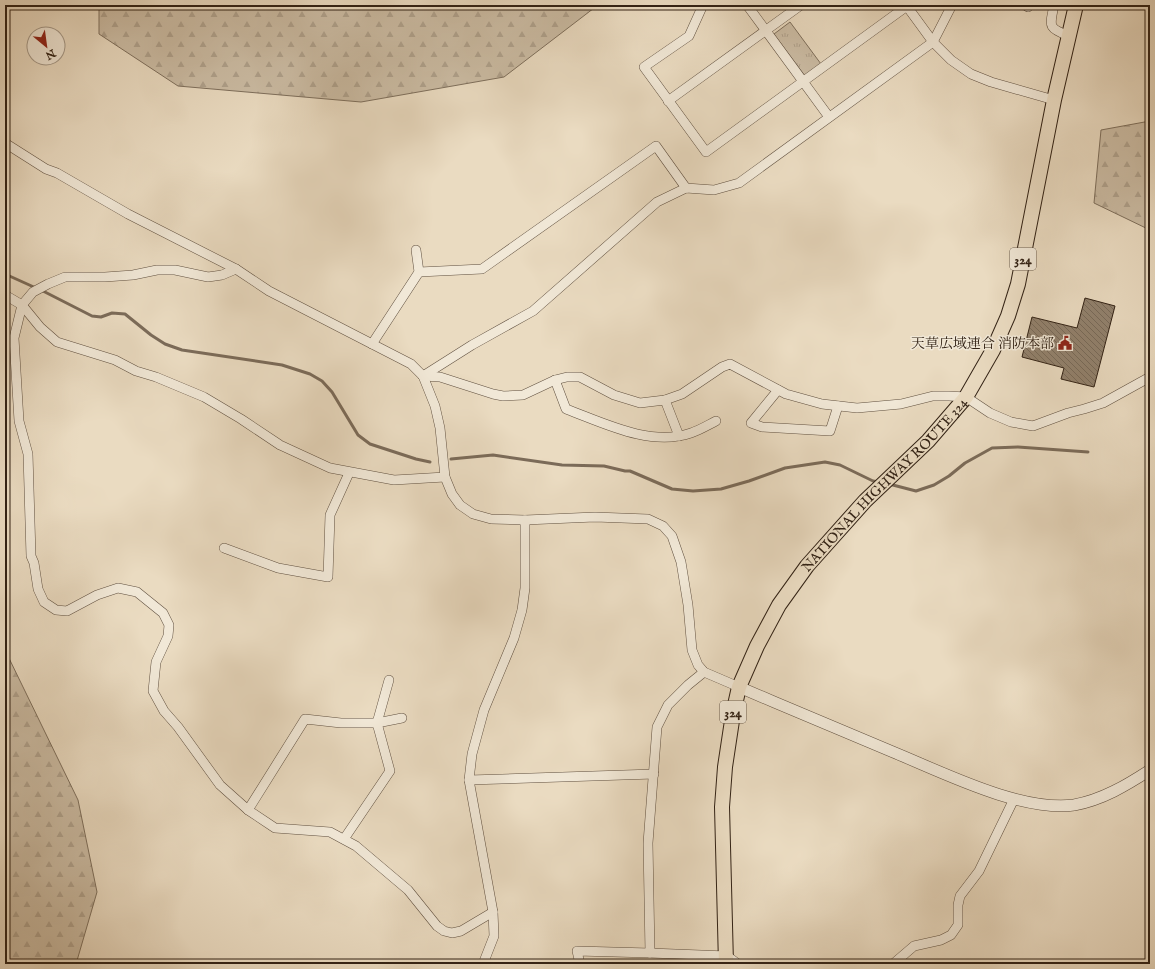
<svg xmlns="http://www.w3.org/2000/svg" width="1155" height="969" font-family="'IM FELL English','Noto Serif JP',serif">
	<defs>
		<pattern id="grass-tufts" width="24" height="20" patternUnits="userSpaceOnUse"><rect width="24" height="20" fill="#cbbca4"/><path d="M3 7l-1-3M5 7V3M7 7l1-3M15 17l-1-3M17 17v-4M19 17l1-3" fill="none" stroke="#afa18c"/></pattern>
		<pattern id="forest-firs" width="22" height="20" patternUnits="userSpaceOnUse"><rect width="22" height="20" fill="#cbbca4"/><path d="M5 1l3.5 6h-7zM16 11l3.5 6h-7z" fill="#afa18c"/></pattern>
		<pattern id="building-back-hatch" width="6" height="6" patternUnits="userSpaceOnUse"><rect width="6" height="6" fill="#92826e"/><path d="M-1 5l2 2M0 0l6 6M5-1l2 2" fill="none" stroke="#786a59"/></pattern>
	</defs>
	<rect width="100%" height="100%" fill="#eadbc1"/>
	<filter id="stains"><feTurbulence type="fractalNoise" baseFrequency=".005" numOctaves="4"/><feColorMatrix values="0 0 0 0 .2 0 0 0 0 .09 0 0 0 0 .02 0 0 0 .5 -.17"/></filter>
	<radialGradient id="worn" r=".72"><stop offset=".6" stop-color="#630" stop-opacity="0"/><stop offset="1" stop-color="#630" stop-opacity=".3"/></radialGradient>
	<polygon fill="url(#grass-tufts)" stroke="#7e6f5c" points="790,22 821,64 805,76 774,34"/>
	<g fill="url(#forest-firs)" stroke="#7e6f5c">
		<polygon points="99,5 598,5 504,77 361,102 178,86 99,34"/>
		<polygon points="1150,121 1150,230 1094,203 1101,130"/>
		<polygon points="5,650 78,800 97,892 76,964 5,964"/>
	</g>
	<g fill="none" stroke-linecap="round" stroke-linejoin="round">
		<g stroke="#7b6b59" stroke-width="3">
			<polyline points="5,274 36,288"/>
			<polyline points="41,290 92,316 101,317 112,313 125,314 151,335 165,344 182,350 282,365 310,374 322,381 332,392 358,435 370,444 416,459 430,462"/>
			<polyline points="451,459 493,455 562,465 604,466 625,471 630,471 672,489 693,491 721,489 749,481 785,468 825,462 840,465 873,481 879,482"/>
			<polyline points="889,484 916,491 934,485 949,476 965,463 992,448 1018,447 1088,452"/>
		</g>
	</g>
	<polygon fill="url(#building-back-hatch)" stroke="#322215" points="1085,298 1115,306 1094,387 1061,379 1064,368 1022,357 1032,317 1077,328"/>
	<g fill="none" stroke-linecap="round" stroke-linejoin="round">
		<defs>
			<g id="minor">
				<polyline points="703,5 689,36 644,67 706,152 907,6"/>
				<polyline points="747,5 829,117"/>
				<polyline points="906,5 933,42 951,60 971,74 991,82 1054,100"/>
				<polyline points="1025,5 1028,7"/>
				<path d="M 1054,5 C 1050,26 1047,28 1069,36"/>
				<polyline points="668,101 801,5"/>
				<polyline points="5,143 46,169 57,173 128,214 236,269 269,291 411,364 423,376 435,406 440,428 445,477 452,494 460,505 473,514 491,519 525,520 595,517 648,519 663,526 672,536 681,562 688,605 692,650 698,665 704,672 739,687"/>
				<polyline points="236,269 222,275 208,277 175,270 157,270 133,275 105,277 65,277 48,284 33,292 22,305 14,338 19,421 28,454 31,556 34,563 38,589 44,602 56,610 67,611 97,595 118,588 137,592 163,613 169,625 168,636 156,662 153,691 164,711 178,727 220,785 248,810 275,828 330,832 356,846 408,890 437,926 444,931 452,933 461,931 493,912"/>
				<polyline points="419,272 482,269 656,146 686,188"/>
				<polyline points="5,295 22,305 40,327 57,342 115,360 136,371 156,377 204,397 241,419 280,445 330,468 394,480 445,477"/>
				<polyline points="372,344 419,272 416,250"/>
				<polyline points="423,376 440,377 493,394 503,396 523,395 555,380 567,377 580,377 614,395 640,403 665,400 682,394 722,367 730,364 786,394 822,404 857,408 901,404 933,396 949,396 966,397 990,413 1011,422 1033,426 1068,413 1084,409 1103,403 1150,377"/>
				<polyline points="423,376 472,345 533,311 657,202 686,188 714,190 739,183 933,42 952,5"/>
				<path d="M 555,380 L 566,409 C 604,423 650,447 691,433 C 700,430 708,425 716,421"/>
				<polyline points="778,390 751,423 762,427 830,431 838,406"/>
				<polyline points="665,400 679,436"/>
				<polyline points="224,548 278,568 328,577 330,515 349,473"/>
				<polyline points="469,780 654,774"/>
				<polyline points="248,810 305,719 341,723 377,723 402,718"/>
				<polyline points="344,839 390,771 377,723 389,680"/>
				<polyline points="650,953 648,843 657,727 668,705 688,685 704,672"/>
				<polyline points="483,964 494,936 493,912 469,780 472,754 484,710 514,638 522,610 525,588 525,520"/>
				<polyline points="580,964 577,951 650,953 727,956 738,964"/>
				<polyline points="893,964 914,946 941,940 951,935 958,925 958,905 960,896 979,871 1014,799"/>
			</g>
			<path id="tertiary" d="M 739,687 C 790,709 841,730 893,752 C 942,772 1020,812 1074,805 C 1102,800 1127,785 1150,770"/>
			<g id="trunk">
				<path id="s1" d="M 726,964 L 722,807 L 725,767 L 733,714 L 739,687 L 757,646 L 779,605 L 807,566 L 865,501 L 928,441 L 966,397 L 993,350 L 1008,316 L 1018,284 L 1054,100 L 1076,5"/>
			</g>
		</defs>
		<use href="#minor" stroke="#605040" stroke-width="10"/>
		<use href="#tertiary" stroke="#605040" stroke-width="12"/>
		<use href="#trunk" stroke="#322215" stroke-width="16"/>
		<use href="#minor" stroke="#f1e8d7" stroke-width="9"/>
		<use href="#tertiary" stroke="#f1e8d7" stroke-width="11"/>
		<use href="#trunk" stroke="#eadbc1" stroke-width="14"/>
	</g>
	<defs>
		<symbol id="civic-bare" viewBox="-9 -9 18 18"><path d="M-.6-6.5H3V-4.5H.6V-3L4-1V1h2V6H-6V1h2V-1L-.6-3ZM-1.2 2.5V6h2.4V2.5Z" fill="#8f2418" stroke="#f1e8d7" stroke-width="2.5" paint-order="stroke"/></symbol>
	</defs>
	<g fill-rule="evenodd">
		<use href="#civic-bare" x="1055" y="333" width="20" height="20"/>
	</g>
	<g text-anchor="middle" stroke-width="3" stroke-linejoin="round" paint-order="stroke">
		<g fill="#f1e8d7" stroke="#6b5d4f" stroke-width="1">
			<rect x="1010" y="248" width="26" height="22" rx="3"/>
			<rect x="720" y="701" width="26" height="22" rx="3"/>
		</g>
		<g font-size="13" font-weight="bold" fill="#322215">
			<text x="1023" y="264">324</text>
			<text x="733" y="717">324</text>
		</g>
		<g font-size="14" fill="#322215" stroke="#f1e8d7" text-anchor="end">
			<text x="1054" y="348">天草広域連合 消防本部</text>
		</g>
		<g font-size="14" fill="#322215" stroke="#f1e8d7">
			<text dy="5" stroke="none"><textPath href="#s1" startOffset="530">NATIONAL HIGHWAY ROUTE 324</textPath></text>
		</g>
	</g>
	<rect width="1155" height="969" fill="none" stroke="#eadbc1" stroke-width="20"/>
	<rect x="6" y="6" width="1143" height="957" fill="none" stroke="#322215" stroke-width="2"/>
	<rect x="10" y="10" width="1135" height="949" fill="none" stroke="#322215"/>
	<g transform="translate(46 46) rotate(151)"><circle r="19" fill="#f1e8d7" stroke="#a59989"/>
	<path d="M0-3L7 15L0 10L-7 15Z" fill="#8f2418"/>
	<text y="-6" font-size="11" font-weight="bold" text-anchor="middle" fill="#322215">N</text>
	</g>
	<rect width="100%" height="100%" filter="url(#stains)"/>
	<rect width="100%" height="100%" fill="url(#worn)"/>
</svg>
